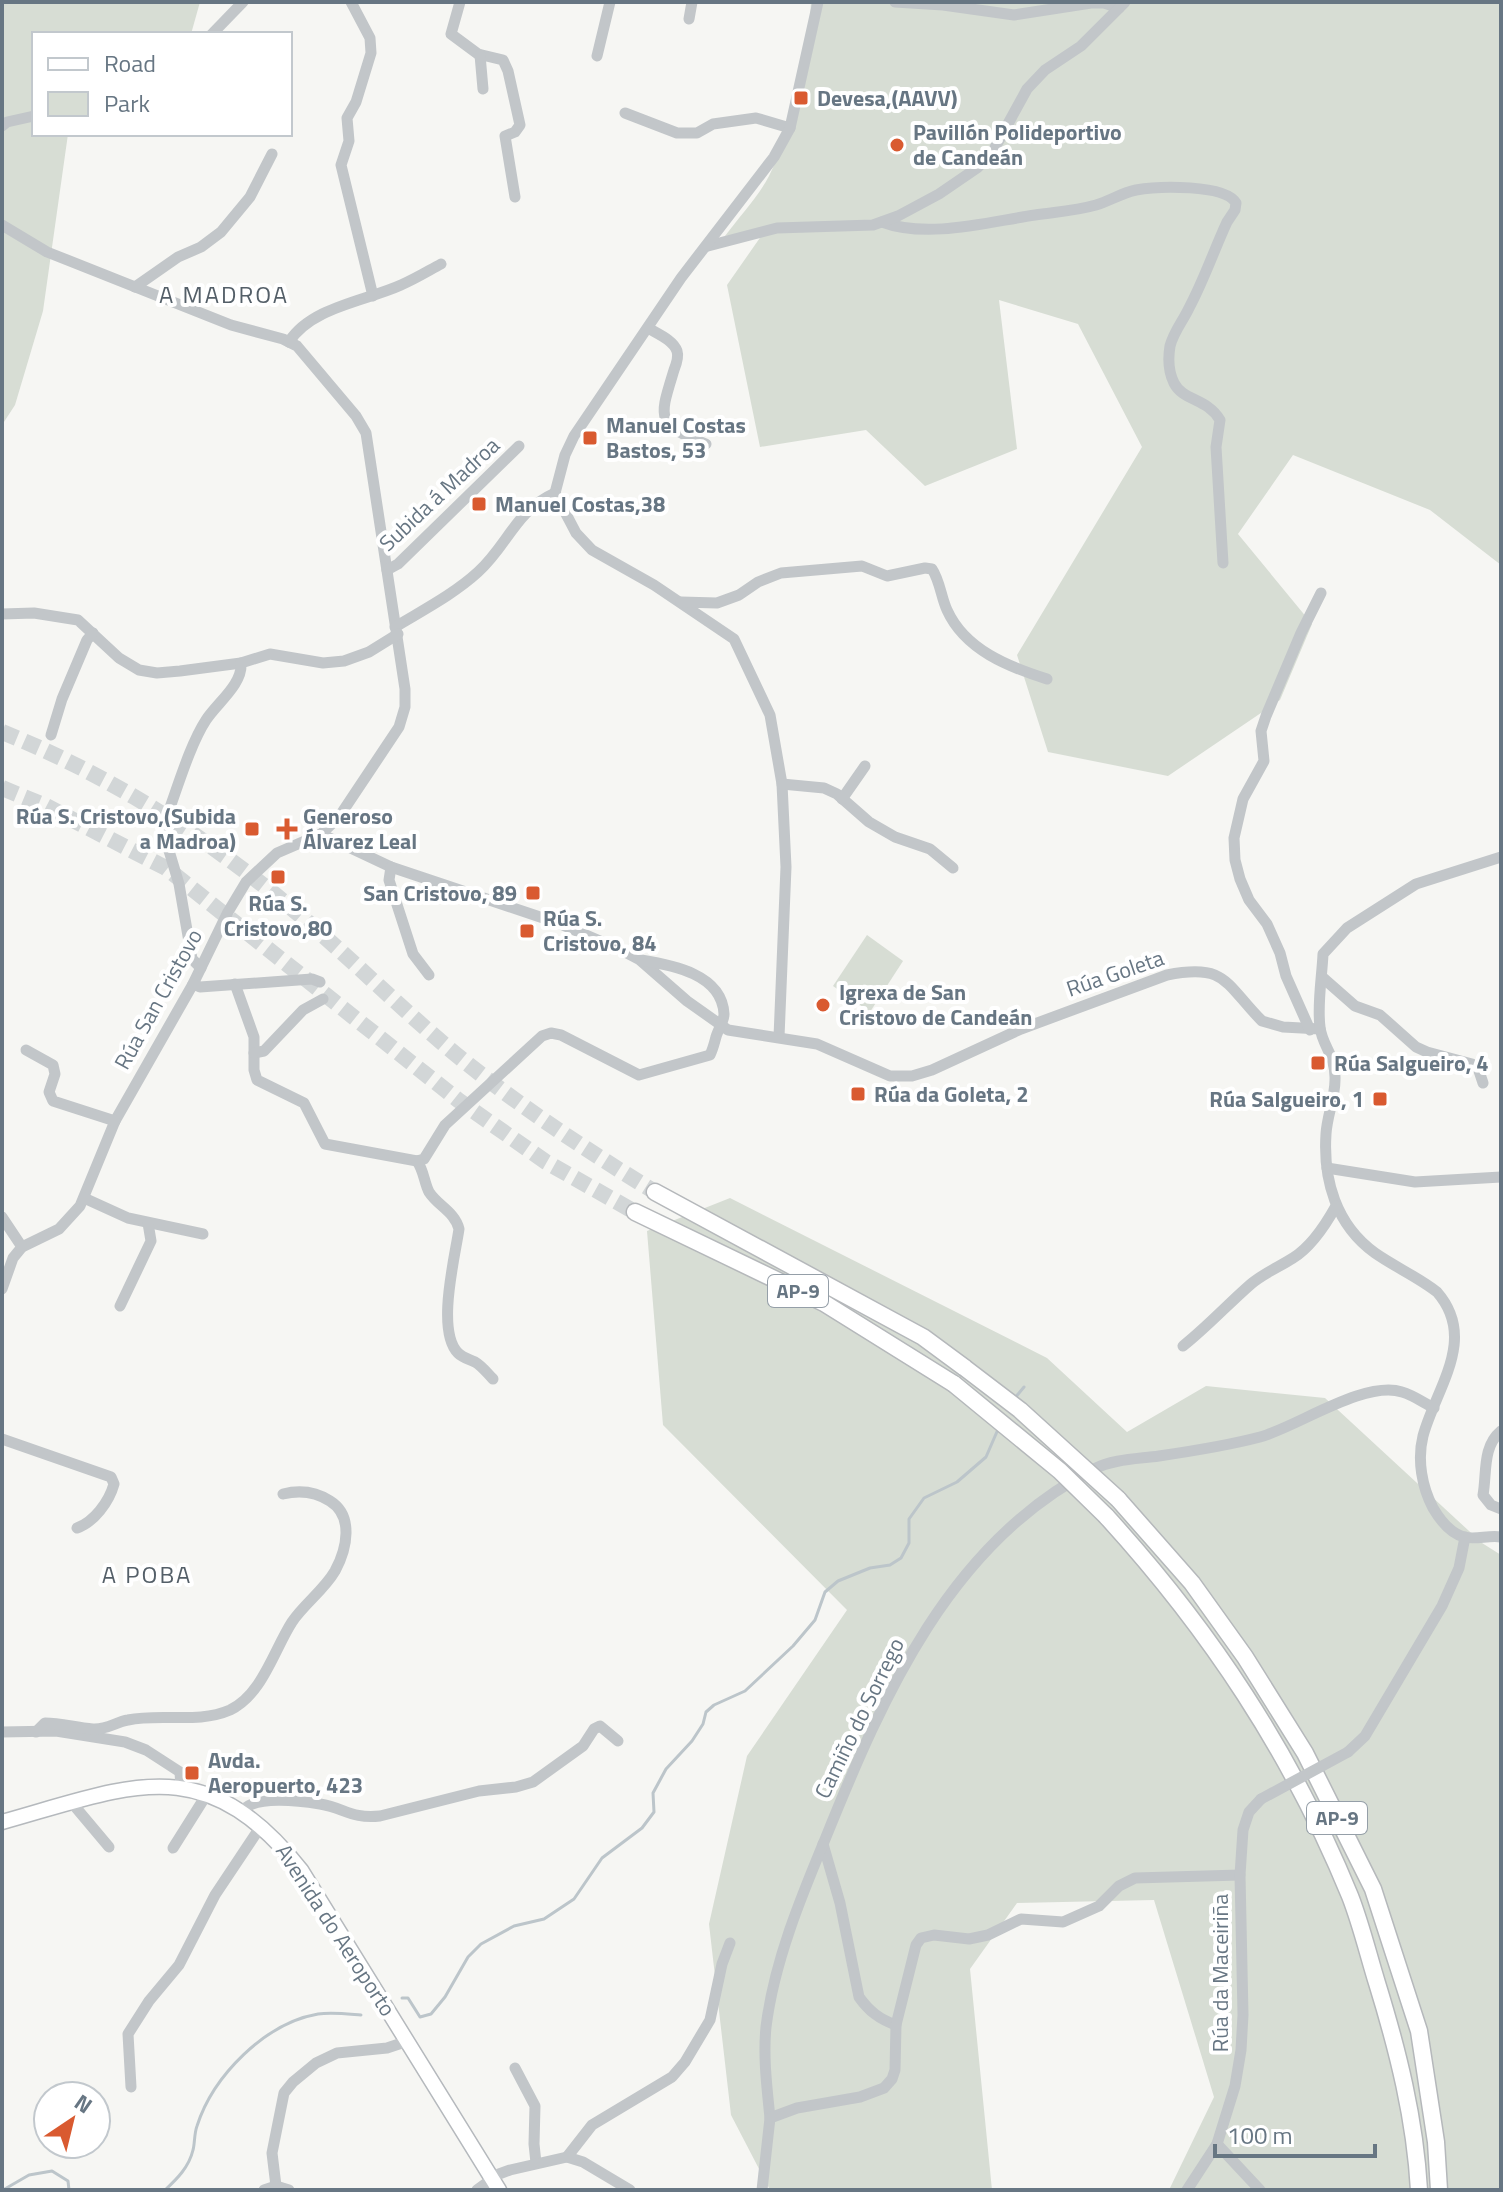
<svg xmlns="http://www.w3.org/2000/svg" width="1503" height="2192" font-family="'Titillium Web',sans-serif">
	<rect width="100%" height="100%" fill="#f6f6f3"/>
	<g fill="#d7ddd4">
		<polygon points="2,2 200,2 191,34 34,34 34,134 68,134 43,311 15,405 2,425"/>
		<path d="M 811,2 L 1501,2 L 1501,565 L 1430,510 L 1293,455 L 1238,534 L 1312,624 L 1280,700 L 1168,776 L 1048,752 L 1017,655 L 1142,447 L 1078,324 L 999,300 L 1017,449 L 925,486 L 866,430 L 760,447 L 727,285 L 764,232 L 725,236 C 739,217 758,197 769,176 C 798,119 808,65 811,2 Z"/>
		<polygon points="867,935 903,961 870,1012 833,986"/>
		<polygon points="730,1198 1047,1358 1127,1432 1206,1386 1325,1398 1482,1543 1501,1555 1501,2190 1169,2190 1214,2097 1154,1900 1017,1903 970,1969 992,2190 770,2190 731,2115 709,1924 747,1756 847,1610 663,1425 647,1231"/>
	</g>
	<g fill="none" stroke-linecap="round" stroke-linejoin="round">
		<g stroke="#bcc5ca" stroke-width="3">
			<polyline points="1014,1399 1024,1387"/>
			<polyline points="402,1998 408,1998 420,2017 431,2014 445,1997 468,1957 481,1944 514,1926 544,1919 574,1899 602,1858 642,1828 654,1812 653,1793 666,1769 692,1741 703,1724 706,1712 714,1705 745,1691 793,1646 815,1620 825,1592 838,1581 870,1568 890,1565 901,1558 909,1543 909,1519 924,1498 957,1482 986,1457 999,1427"/>
			<polyline points="3,2190 29,2175 52,2171 68,2181 69,2190"/>
			<path d="M 165,2190 C 177,2179 189,2167 193,2150 C 195,2143 194,2134 197,2126 C 213,2076 265,2023 318,2014 C 332,2012 348,2014 361,2015"/>
		</g>
		<g stroke="#d2d6d7" stroke-width="16" stroke-dasharray="16 8" stroke-linecap="butt">
			<path d="M 2,732 C 99,771 186,824 268,889 C 330,938 386,995 446,1046 C 511,1101 583,1148 655,1192"/>
			<polyline points="2,788 46,806 166,868 458,1100 546,1162 635,1212"/>
		</g>
		<defs>
			<path id="major" d="M 2,1822 C 131,1786 204,1748 301,1870 L 499,2190"/>
			<g id="highway">
				<polyline points="655,1192 923,1337 965,1368"/>
				<polyline points="635,1212 824,1303 954,1384"/>
				<polyline points="1118,1499 1192,1583 1245,1657 1305,1753 1373,1889 1419,2031 1436,2142 1439,2190"/>
				<path d="M 1106,1516 C 1210,1630 1291,1752 1350,1896 C 1361,1924 1368,1954 1377,1983 C 1398,2051 1415,2119 1419,2190"/>
			</g>
		</defs>
		<use href="#major" stroke="#b5b9bd" stroke-width="17"/>
		<use href="#highway" stroke="#b5b8bb" stroke-width="19"/>
		<g stroke="#c2c6c9" stroke-width="11">
			<polyline points="351,2 370,38 371,53 356,102 347,118 349,141 341,165 373,296"/>
			<polyline points="460,2 451,34 478,54 503,60 508,71 520,125 515,132 505,136 515,197"/>
			<polyline points="895,2 943,5 1014,15 1091,3 1104,3 1119,8"/>
			<polyline points="689,19 692,2"/>
			<polyline points="212,34 243,2"/>
			<polyline points="480,55 483,89"/>
			<polyline points="597,56 610,2"/>
			<polyline points="625,113 677,133 697,133 713,124 756,118 790,128"/>
			<polyline points="2,126 7,122 34,116"/>
			<path d="M 882,222 C 927,239 988,222 1035,215 C 1055,212 1075,211 1096,205 C 1109,201 1122,193 1136,190 C 1158,186 1225,184 1236,203 L 1235,210 L 1227,222 C 1214,250 1204,280 1189,308 C 1183,321 1174,331 1170,346 C 1168,358 1168,371 1174,383 C 1183,401 1207,398 1220,420 L 1216,447 L 1223,563"/>
			<polyline points="2,225 47,252 231,325 283,339 297,346 356,416 366,433 405,689 405,707 399,727 339,817 321,834 277,853 246,882 228,912 193,984 115,1121 80,1206 59,1229 22,1247 13,1258 2,1289"/>
			<polyline points="708,246 777,228 873,225 898,216 939,194 977,168 992,153 1027,89 1045,70 1081,46 1125,2"/>
			<polyline points="135,287 178,257 201,247 221,232 250,197 272,154"/>
			<path d="M 648,328 C 658,334 673,340 677,351 C 679,357 676,365 674,370 C 659,419 655,424 706,444"/>
			<path d="M 289,342 C 311,307 366,301 401,285 C 415,279 428,271 441,264"/>
			<polyline points="555,493 576,533 592,550 654,585 734,639 770,715 782,784 786,867 779,1037"/>
			<polyline points="555,493 565,455 574,436 681,278 774,157 790,128 818,2"/>
			<polyline points="387,570 398,564 519,446"/>
			<path d="M 681,602 L 717,603 L 739,595 L 758,582 L 781,573 L 862,566 L 887,576 L 925,568 L 932,569 C 940,581 941,597 947,610 C 965,650 1009,667 1047,679"/>
			<polyline points="2,614 34,613 78,620 119,658 139,670 157,673 180,671 241,663"/>
			<path d="M 395,627 C 423,610 454,594 478,572 C 508,545 515,511 555,493"/>
			<polyline points="51,735 62,699 87,640 93,633"/>
			<polyline points="782,784 824,788 837,794 869,822 895,837 930,849 953,868"/>
			<polyline points="842,799 865,766"/>
			<path d="M 321,834 L 391,867 L 558,923 L 621,950 L 640,960 L 687,1001 L 728,1030 L 817,1044 L 890,1076 L 912,1076 L 932,1070 L 1021,1029 L 1167,975 C 1227,963 1225,984 1262,1021 L 1283,1027 L 1320,1029"/>
			<path d="M 1501,857 L 1416,884 L 1347,928 L 1323,954 C 1322,977 1317,1004 1320,1027 C 1322,1046 1336,1055 1335,1080 C 1335,1098 1327,1116 1326,1134 C 1323,1180 1336,1225 1375,1253 C 1395,1267 1418,1277 1437,1292 C 1478,1339 1436,1388 1423,1436 C 1417,1460 1422,1487 1433,1508 C 1440,1520 1450,1533 1464,1537 C 1475,1540 1489,1535 1501,1537"/>
			<polyline points="391,867 389,880 413,954 429,975"/>
			<path d="M 201,968 L 192,959 L 179,884 L 164,834 L 164,824 C 176,793 189,746 206,720 C 217,703 243,684 241,663 L 270,654 L 323,663 L 344,661 L 369,652 L 398,634"/>
			<polyline points="1322,977 1355,1006 1380,1015 1416,1047 1427,1052 1472,1064 1478,1068 1483,1083"/>
			<polyline points="193,984 200,987 312,979 320,982"/>
			<path d="M 235,984 L 254,1037 L 254,1070 L 257,1080 L 304,1103 L 325,1144 L 417,1161 L 424,1159 L 445,1125 L 542,1036 L 551,1033 L 561,1035 L 639,1075 L 710,1055 C 713,1049 714,1044 716,1037 C 718,1029 724,1022 724,1014 C 722,974 672,965 641,960"/>
			<polyline points="1310,1030 1286,976 1280,953 1267,924 1249,900 1240,879 1235,860 1234,838 1243,799 1264,761 1261,731 1266,716 1301,633 1321,593"/>
			<polyline points="26,1050 53,1065 55,1074 49,1092 53,1101 115,1121"/>
			<polyline points="254,1053 264,1051 303,1010 323,999"/>
			<path d="M 417,1161 C 424,1171 424,1182 429,1192 C 438,1206 455,1212 459,1229 C 455,1257 436,1331 458,1353 C 463,1358 469,1359 475,1362 C 482,1366 487,1373 493,1379"/>
			<polyline points="1327,1168 1415,1182 1501,1177"/>
			<polyline points="84,1198 128,1218 203,1234"/>
			<polyline points="2,1217 22,1247"/>
			<polyline points="120,1306 151,1241 148,1223"/>
			<path d="M 1183,1346 C 1207,1327 1228,1304 1251,1284 C 1264,1273 1279,1267 1293,1258 C 1311,1247 1326,1224 1336,1206"/>
			<path d="M 1501,1431 C 1482,1447 1487,1473 1483,1495 L 1491,1505 L 1501,1509"/>
			<path d="M 2,1439 L 111,1477 L 114,1484 C 109,1502 94,1522 77,1528"/>
			<polyline points="2,1732 56,1731 125,1742 146,1750 180,1772 181,1788"/>
			<path d="M 36,1732 L 45,1723 C 62,1723 76,1728 93,1729 C 106,1730 116,1722 128,1720 C 161,1713 198,1724 230,1710 C 262,1695 274,1650 292,1622 C 304,1604 324,1590 335,1571 C 347,1549 354,1516 330,1501 C 316,1492 299,1490 283,1494"/>
			<polyline points="1348,1752 1365,1736 1442,1606 1459,1568 1465,1537"/>
			<polyline points="72,1803 109,1847"/>
			<path d="M 242,1811 C 254,1795 301,1801 320,1804 C 345,1808 351,1819 380,1816 L 479,1791 L 516,1787 L 533,1782 L 583,1746 L 594,1729 L 600,1726 L 618,1741"/>
			<path d="M 823,1844 L 840,1903 L 859,1997 C 869,2011 879,2019 896,2025"/>
			<polyline points="173,1848 207,1794"/>
			<polyline points="515,2068 535,2106 534,2144 536,2163"/>
			<polyline points="131,2087 128,2034 149,2001 179,1965 215,1895 261,1826"/>
			<path d="M 770,2118 C 767,2088 763,2057 766,2027 C 774,1962 801,1897 826,1837 C 883,1696 950,1542 1094,1469 C 1113,1459 1138,1459 1159,1456 C 1193,1451 1226,1446 1260,1437 C 1297,1427 1364,1380 1402,1392 C 1413,1395 1424,1403 1434,1408"/>
			<polyline points="1217,2144 1260,2190"/>
			<polyline points="567,2157 592,2125 672,2077 685,2062 710,2020 722,1964 730,1943"/>
			<polyline points="276,2186 272,2153 284,2093 293,2082 316,2063 337,2053 387,2048 408,2041"/>
			<polyline points="264,2190 276,2186 289,2190"/>
			<polyline points="477,2190 499,2174 510,2170 567,2157 583,2162 630,2190"/>
			<polyline points="762,2190 770,2118 797,2108 860,2097 884,2088 892,2079 895,2070 896,2025 916,1945 921,1938 934,1935 969,1939 988,1935 1021,1919 1063,1922 1099,1906 1119,1886 1135,1878 1240,1875"/>
			<polyline points="1187,2190 1217,2144 1235,2086 1241,2050 1243,2015 1240,1875 1243,1830 1249,1812 1261,1799"/>
		</g>
		<use href="#major" stroke="#fff" stroke-width="14"/>
		<use href="#highway" stroke="#fff" stroke-width="16"/>
		<defs>
			<g id="highway-bridge">
				<polyline points="965,1368 1020,1410 1118,1499"/>
				<polyline points="954,1384 1060,1471 1106,1516"/>
			</g>
		</defs>
		<use href="#highway-bridge" stroke="#b5b8bb" stroke-width="19" stroke-linecap="butt"/>
		<polyline stroke="#c2c6c9" stroke-width="11" points="1261,1799 1348,1752"/>
		<use href="#highway-bridge" stroke="#fff" stroke-width="16"/>
	</g>
	<g fill="#d95a30" stroke="#fff" stroke-width="3">
		<rect x="793" y="90" width="16" height="16" rx="4"/>
		<circle cx="897" cy="145" r="8"/>
		<rect x="582" y="430" width="16" height="16" rx="4"/>
		<rect x="471" y="496" width="16" height="16" rx="4"/>
		<rect x="244" y="821" width="16" height="16" rx="4"/>
		<path d="M283 817h8v8h8v8h-8v8h-8v-8h-8v-8h8z"/>
		<rect x="270" y="869" width="16" height="16" rx="4"/>
		<rect x="525" y="885" width="16" height="16" rx="4"/>
		<rect x="519" y="923" width="16" height="16" rx="4"/>
		<circle cx="823" cy="1005" r="8"/>
		<rect x="1310" y="1055" width="16" height="16" rx="4"/>
		<rect x="850" y="1086" width="16" height="16" rx="4"/>
		<rect x="1372" y="1091" width="16" height="16" rx="4"/>
		<rect x="184" y="1765" width="16" height="16" rx="4"/>
	</g>
	<g text-anchor="middle" stroke-width="8" stroke-linejoin="round" paint-order="stroke">
		<g fill="#fff" stroke="#959fa8" stroke-width="2">
			<rect x="768" y="1275" width="60" height="32" rx="6"/>
			<rect x="1307" y="1802" width="60" height="32" rx="6"/>
		</g>
		<g font-size="20" font-weight="bold" fill="#677683">
			<text x="798" y="1298">AP-9</text>
			<text x="1337" y="1825">AP-9</text>
		</g>
		<g font-size="22" font-weight="bold" fill="#677683" stroke="#fff" text-anchor="start">
			<text x="817" y="106">Devesa,(AAVV)</text>
			<text x="913" y="140">Pavillón Polideportivo<tspan x="913" dy="25">de Candeán</tspan></text>
			<text x="606" y="433">Manuel Costas<tspan x="606" dy="25">Bastos, 53</tspan></text>
			<text x="495" y="512">Manuel Costas,38</text>
			<text x="236" y="824" text-anchor="end">Rúa S. Cristovo,(Subida<tspan x="236" dy="25">a Madroa)</tspan></text>
			<text x="303" y="824">Generoso<tspan x="303" dy="25">Álvarez Leal</tspan></text>
			<text x="517" y="901" text-anchor="end">San Cristovo, 89</text>
			<text x="278" y="911" text-anchor="middle">Rúa S.<tspan x="278" dy="25">Cristovo,80</tspan></text>
			<text x="543" y="926">Rúa S.<tspan x="543" dy="25">Cristovo, 84</tspan></text>
			<text x="839" y="1000">Igrexa de San<tspan x="839" dy="25">Cristovo de Candeán</tspan></text>
			<text x="1334" y="1071">Rúa Salgueiro, 4</text>
			<text x="874" y="1102">Rúa da Goleta, 2</text>
			<text x="1364" y="1107" text-anchor="end">Rúa Salgueiro, 1</text>
			<text x="208" y="1768">Avda.<tspan x="208" dy="25">Aeropuerto, 423</tspan></text>
		</g>
		<g font-size="22" fill="#677683" stroke="#fff">
			<text transform="translate(439 494) rotate(-43)" y="8">Subida á Madroa</text>
			<text transform="translate(1115 973) rotate(-19)" y="8">Rúa Goleta</text>
			<text transform="translate(158 999) rotate(-61)" y="8">Rúa San Cristovo</text>
			<text transform="translate(859 1718) rotate(-64)" y="8">Camiño do Sorrego</text>
			<text transform="translate(336 1930) rotate(57)" y="8">Avenida do Aeroporto</text>
			<text transform="translate(1220 1973) rotate(-90)" y="8">Rúa da Maceiriña</text>
		</g>
		<g font-size="24" letter-spacing="2" fill="#545f68" stroke="#fff">
			<text x="224" y="303">A MADROA</text>
			<text x="147" y="1583">A POBA</text>
		</g>
	</g>
	<rect width="1503" height="2192" fill="none" stroke="#677683" stroke-width="8"/>
	<rect x="32" y="32" width="260" height="104" fill="#ffffff" stroke="#c2c8cd" stroke-width="2"/>
	<rect x="48" y="58" width="40" height="12" fill="#ffffff" stroke="#c2c8cd" stroke-width="2"/>
	<text x="104" y="72" font-size="24" fill="#677683">Road</text>
	<rect x="48" y="92" width="40" height="24" fill="#d7ddd4" stroke="#c2c8cd" stroke-width="2"/>
	<text x="104" y="112" font-size="24" fill="#677683">Park</text>
	<g transform="translate(72 2120) rotate(35)"><circle r="38" fill="#ffffff" stroke="#c2c8cd" stroke-width="2"/>
	<path d="M0-6L14 30L0 20L-14 30Z" fill="#d95a30"/>
	<text y="-12" font-size="22" font-weight="bold" text-anchor="middle" fill="#677683">N</text>
	</g>
	<path d="M1215 2144v12h160v-12" fill="none" stroke="#677683" stroke-width="4"/>
	<text x="1227" y="2144" font-size="24" fill="#677683" stroke="#ffffff" stroke-width="6" paint-order="stroke">100 m</text>
</svg>
